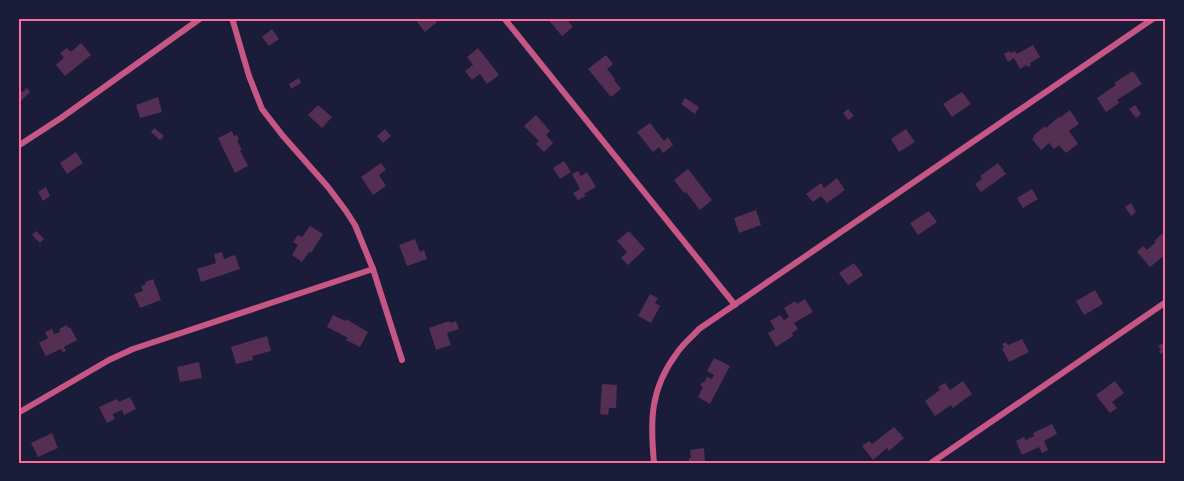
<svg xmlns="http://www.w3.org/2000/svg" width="1184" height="481" font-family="'PT Sans Narrow',sans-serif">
	<rect width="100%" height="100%" fill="#1b1b3a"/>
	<g fill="#542f53">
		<polygon points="414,18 434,18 437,22 425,32"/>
		<polygon points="547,18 566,18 573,27 562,36"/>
		<polygon points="272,29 279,39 269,46 262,37"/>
		<polygon points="81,43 91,55 65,76 56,65 64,58 60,53 67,48 71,52"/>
		<polygon points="1033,45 1040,57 1030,63 1031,65 1028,67 1026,65 1020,69 1014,58 1008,62 1004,54 1009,51 1011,53 1015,51 1017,54"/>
		<polygon points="478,48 499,75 487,84 480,74 472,80 465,71 473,65 467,57"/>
		<polygon points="606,55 613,64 607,69 615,79 614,80 621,89 611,97 588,69"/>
		<polygon points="1133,71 1142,84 1117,100 1119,103 1106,112 1097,98 1116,85 1114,83"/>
		<polygon points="299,78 301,83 291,89 289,84"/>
		<polygon points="18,87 23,92 27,88 30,92 18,104"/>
		<polygon points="962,92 971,104 952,117 943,104"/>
		<polygon points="158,97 162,112 140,118 136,105"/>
		<polygon points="685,98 699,107 695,114 681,104"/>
		<polygon points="318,105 332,117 322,128 308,115"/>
		<polygon points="1135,105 1141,114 1136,118 1129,109"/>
		<polygon points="848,109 854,116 848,120 843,113"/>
		<polygon points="1070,110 1079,124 1069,131 1078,144 1066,153 1059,145 1054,149 1049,143 1041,150 1032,139 1034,138 1033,136 1045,126 1046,128 1059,117 1060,118"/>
		<polygon points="536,115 550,131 546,135 553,143 544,152 536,144 539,141 524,126"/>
		<polygon points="650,123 664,141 668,137 673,145 663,153 659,147 653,152 637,132"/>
		<polygon points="154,128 164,136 160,140 151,132"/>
		<polygon points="385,129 391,136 383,143 377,136"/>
		<polygon points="906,129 915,142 899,152 891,139"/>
		<polygon points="232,131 234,136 237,135 239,139 237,140 242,150 240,150 248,166 235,173 218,138"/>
		<polygon points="76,152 83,163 67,174 60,163"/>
		<polygon points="564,161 571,172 560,179 553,168"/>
		<polygon points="381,163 386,170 379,175 386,186 373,195 361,177"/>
		<polygon points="998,163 1006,174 981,192 975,184 982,179 980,176"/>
		<polygon points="688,169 712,200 700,210 686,192 684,193 674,180"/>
		<polygon points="578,171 581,176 587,172 596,187 584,194 586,196 578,200 573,193 580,189 572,174"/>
		<polygon points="837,178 845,190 827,203 821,196 813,202 806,194 821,183 824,188"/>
		<polygon points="46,187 50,196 43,201 38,192"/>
		<polygon points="1032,189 1038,199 1023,208 1017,198"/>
		<polygon points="1131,203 1136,212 1131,216 1125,207"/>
		<polygon points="756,210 761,225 739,233 734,218"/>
		<polygon points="929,211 937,222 918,235 910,223"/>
		<polygon points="310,226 323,234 311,253 309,252 302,262 292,255 298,245 293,242 298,235 302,237"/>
		<polygon points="1166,230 1166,254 1150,267 1137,252 1143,246 1147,250 1156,242 1154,241"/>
		<polygon points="36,231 44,239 40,243 32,235"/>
		<polygon points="629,231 645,249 628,265 621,258 627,252 617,241"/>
		<polygon points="415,239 420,252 424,250 427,259 407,266 399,245"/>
		<polygon points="222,252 224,259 235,255 240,269 201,282 197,269 216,263 214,254"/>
		<polygon points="854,263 863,275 848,285 839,273"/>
		<polygon points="153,279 161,300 140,308 134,294 143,291 141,286 146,284 145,282"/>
		<polygon points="1095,290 1103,304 1084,315 1076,301"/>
		<polygon points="650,294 658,298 655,303 660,306 651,323 638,316"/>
		<polygon points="805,299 813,312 794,323 798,329 792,333 793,336 776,347 768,333 775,329 770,321 780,315 784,320 789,317 784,308 795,301 797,304"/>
		<polygon points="333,315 345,321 346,319 368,332 360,347 346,340 348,338 327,327"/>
		<polygon points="449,321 450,323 456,321 459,329 447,333 451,345 436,350 429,328"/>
		<polygon points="67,325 68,328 70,327 77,340 64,347 66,351 63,352 61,349 46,356 39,343 48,338 45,332 52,329 54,334 60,332 59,329"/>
		<polygon points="267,336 271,351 252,356 253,360 236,364 231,347"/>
		<polygon points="1022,339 1029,352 1009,362 1002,349 1004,348 1002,344 1006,342 1008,345"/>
		<polygon points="1166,341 1166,357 1163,353 1161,354 1159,351 1161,350 1158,346"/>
		<polygon points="714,358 730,366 710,404 698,397 703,387 700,385 702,382 704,383 707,377 712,379 714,375 707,371"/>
		<polygon points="199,362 202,378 180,382 177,367"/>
		<polygon points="963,381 972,394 953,408 951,405 935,416 925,401 940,390 938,387 945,383 950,390"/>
		<polygon points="1115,381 1124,393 1112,402 1117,408 1110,413 1096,395"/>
		<polygon points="602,384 617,385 616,408 609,408 608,415 600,414"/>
		<polygon points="130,397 136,409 124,415 122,410 113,414 115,419 107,423 99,407 117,399 119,402"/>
		<polygon points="1052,424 1057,434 1044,441 1048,450 1042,453 1039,447 1022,455 1016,441 1024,437 1026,440 1034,436 1033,433"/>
		<polygon points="894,427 904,438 889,451 887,448 873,460 862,446 869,441 872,444"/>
		<polygon points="52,433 58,448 38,457 31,443"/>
		<polygon points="704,448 705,463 689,463 689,458 691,458 690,450"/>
	</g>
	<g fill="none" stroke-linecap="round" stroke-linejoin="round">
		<g stroke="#c65784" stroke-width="6">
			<polyline points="232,18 249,76 262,109 283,136 328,187 346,211 355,225 373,269 402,360"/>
			<polyline points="504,18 735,305"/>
			<polyline points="18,146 61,118 201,18"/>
			<polyline points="18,413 109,360 133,349 373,269"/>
			<path d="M 654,463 C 650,420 650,389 677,353 C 683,344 692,337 699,329 L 1154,18"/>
			<polyline points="931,463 1166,302"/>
		</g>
	</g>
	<rect width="1184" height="481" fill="none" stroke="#1b1b3a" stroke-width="39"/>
	<rect x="20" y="20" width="1144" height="442" fill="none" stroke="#ff6b9d" stroke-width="2"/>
</svg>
